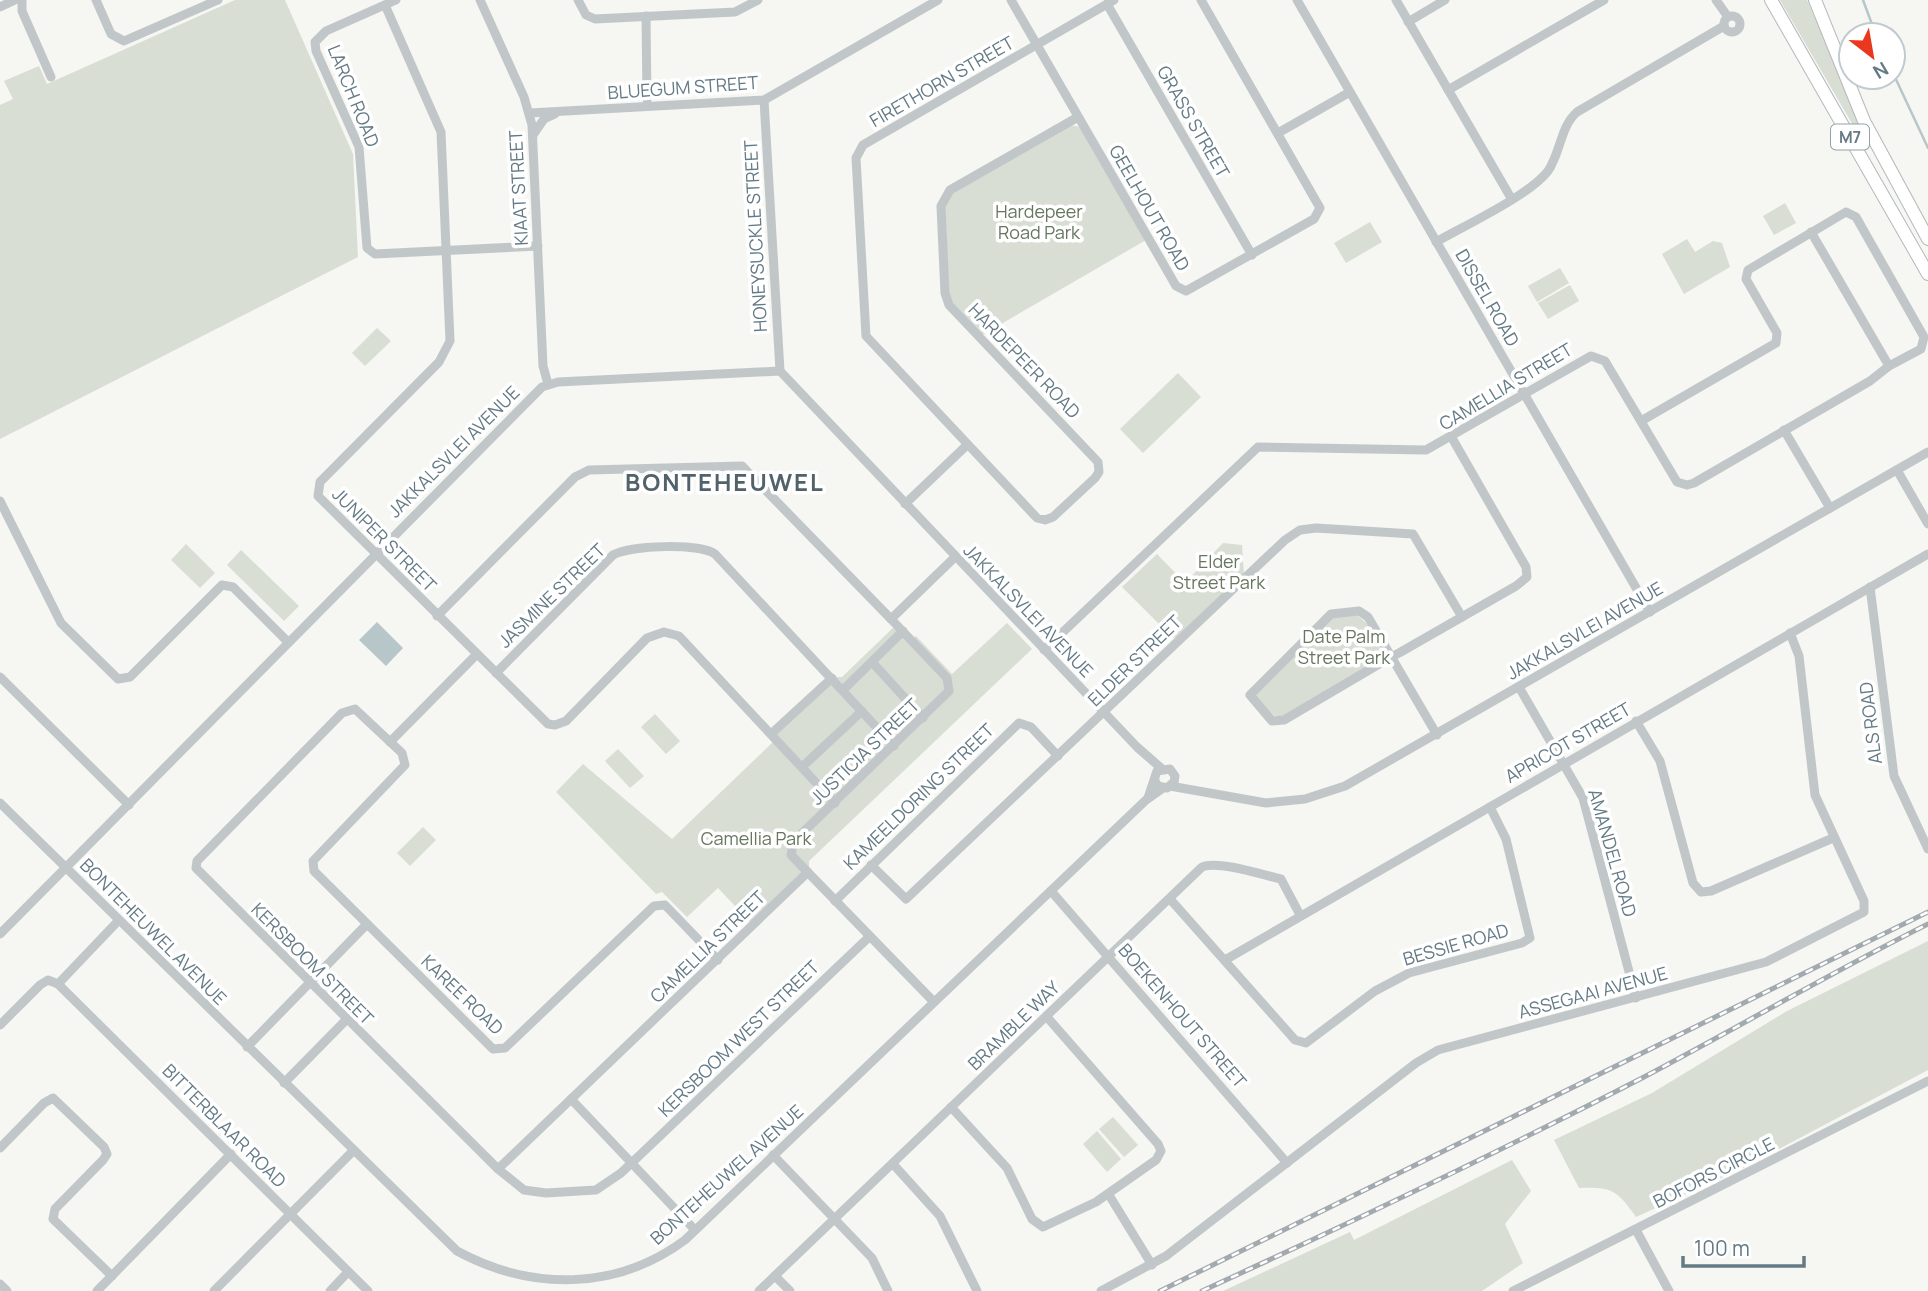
<svg xmlns="http://www.w3.org/2000/svg" width="1928" height="1291" font-family="Manrope,sans-serif">
	<rect width="100%" height="100%" fill="#f6f6f3"/>
	<g fill="#d8ded4">
		<polygon points="235,0 285,0 353,154 358,257 0,439 0,105 13,99 4,81 39,66 47,84"/>
		<polygon points="1780,0 1807,0 1862,129 1857,132"/>
		<polygon points="1071,125 1080,127 1146,240 982,335 953,305 949,295 943,211 951,194"/>
		<polygon points="1785,203 1796,223 1774,235 1763,216"/>
		<polygon points="1370,222 1382,242 1346,263 1334,243"/>
		<polygon points="1687,239 1695,252 1713,241 1722,243 1730,267 1684,294 1662,254"/>
		<polygon points="1560,268 1569,283 1537,302 1528,286"/>
		<polygon points="1570,285 1579,301 1548,319 1538,303"/>
		<polygon points="377,328 391,341 365,366 352,353"/>
		<polygon points="1178,373 1201,397 1143,453 1120,429"/>
		<polygon points="1223,543 1242,545 1244,574 1177,637 1173,638 1122,587 1157,554 1185,583"/>
		<polygon points="186,544 215,573 200,588 171,560"/>
		<polygon points="241,550 299,606 284,621 227,565"/>
		<path d="M 1356,615 C 1368,621 1386,646 1381,660 L 1282,717 L 1271,715 L 1256,698 L 1256,693 L 1331,619 L 1336,616 Z"/>
		<polygon points="1007,623 1032,649 809,861 809,874 751,923 718,888 687,917 662,892 656,894 556,792 583,764 672,839 772,743 774,732 831,677 842,677 897,624 912,639 916,636 952,674"/>
		<polygon points="655,714 680,741 666,754 641,727"/>
		<polygon points="618,749 644,776 630,788 605,761"/>
		<polygon points="423,827 436,840 410,866 397,853"/>
		<path d="M 1928,941 L 1928,1070 L 1745,1167 L 1636,1217 C 1617,1190 1612,1187 1579,1188 L 1554,1140 L 1652,1093 L 1787,1011 Z"/>
		<polygon points="1113,1117 1138,1145 1124,1157 1099,1129"/>
		<polygon points="1097,1131 1121,1159 1107,1172 1083,1144"/>
		<polygon points="1512,1160 1531,1191 1505,1224 1523,1263 1482,1291 1223,1291 1350,1232 1354,1240"/>
	</g>
	<polygon fill="#b7c7c9" points="377,622 403,648 386,666 359,640"/>
	<g fill="none" stroke-linecap="round" stroke-linejoin="round">
		<g stroke="#b7c7c9" stroke-width="2.5">
			<polyline points="1863,0 1876,35"/>
			<polyline points="1893,73 1928,148"/>
		</g>
		<defs>
			<g id="highway">
				<polyline points="1771,0 1928,274"/>
				<polyline points="1815,0 1864,121 1928,239"/>
			</g>
		</defs>
		<use href="#highway" stroke="#b4b9bc" stroke-width="14"/>
		<g stroke="#c1c7c9" stroke-width="9">
			<polyline points="22,0 22,11 51,77"/>
			<polyline points="96,0 111,34 124,41 218,0"/>
			<polyline points="396,0 326,31 315,42 316,51 359,147 367,248 375,254 538,246"/>
			<polyline points="480,0 524,97 532,125 543,366 548,384"/>
			<polyline points="578,0 586,15 595,19 735,12 758,0"/>
			<polyline points="1011,0 1176,286 1186,291 1314,219 1320,208 1201,0"/>
			<polyline points="1297,0 1650,612"/>
			<polyline points="1396,0 1511,198"/>
			<polyline points="1716,0 1728,17"/>
			<polyline points="1107,4 1252,255"/>
			<polyline points="385,5 441,132 450,341 439,362 320,482 318,496 548,724 555,725 566,721 647,638 664,632 679,636 835,803"/>
			<polyline points="0,7 15,0"/>
			<polyline points="646,16 647,100"/>
			<circle cx="1732" cy="24" r="8"/>
			<polyline points="1408,22 1445,0"/>
			<polyline points="1448,90 1604,0"/>
			<polyline points="764,100 780,371"/>
			<polyline points="530,113 764,100 938,0"/>
			<polyline points="1078,117 950,190 941,206 945,293 949,305 1098,462 1099,472 1095,478 1053,517 1045,520 1037,518 866,336 856,158 863,145 1114,0"/>
			<polyline points="1278,133 1350,92"/>
			<polyline points="533,135 544,119 555,114"/>
			<path d="M 1436,242 C 1464,226 1530,195 1548,171 C 1561,152 1560,127 1577,112 L 1724,26"/>
			<polyline points="780,371 1137,747 1161,768"/>
			<polyline points="1641,421 1776,343 1777,333 1746,279 1748,270 1846,212 1856,217 1924,337 1921,349 1889,366"/>
			<polyline points="1784,430 1830,508"/>
			<polyline points="1897,470 1928,524"/>
			<polyline points="0,501 61,623 118,679 130,677 222,585 233,587 288,642"/>
			<polyline points="905,504 967,445"/>
			<polyline points="1870,587 1894,776 1928,849"/>
			<polyline points="437,616 575,477 589,470 742,466 891,619 955,557"/>
			<polyline points="891,619 947,678 949,691 794,841 791,855 934,1002"/>
			<polyline points="1044,650 1258,447 1426,450 1591,356 1605,361 1677,482 1687,485 1694,483 1870,381 1889,366 1811,232"/>
			<polyline points="872,662 923,718"/>
			<path d="M 496,673 L 613,555 C 631,545 699,543 715,554 L 894,746"/>
			<polyline points="0,677 129,805"/>
			<polyline points="1519,687 1583,798 1636,998"/>
			<polyline points="843,690 903,631"/>
			<polyline points="1636,721 1660,761 1693,883 1701,892 1711,891 1833,838"/>
			<polyline points="771,734 832,678"/>
			<polyline points="1437,735 1368,617 1359,611 1331,614 1250,695 1272,721 1284,720 1391,657 1399,653 1516,586 1527,577 1526,567 1452,438"/>
			<polyline points="390,742 477,654"/>
			<polyline points="802,767 862,711"/>
			<polyline points="1170,786 1266,803 1305,799 1345,786 1928,452"/>
			<polyline points="1148,798 1157,771 1170,769 1175,776 1174,782 1167,788 1158,786 1155,781"/>
			<path d="M 0,803 L 457,1251 C 531,1291 616,1291 685,1240 L 1146,800 L 1163,788"/>
			<polyline points="871,865 906,899 1285,540 1300,530 1316,528 1413,534 1462,617"/>
			<polyline points="1051,891 1287,1163"/>
			<polyline points="1170,899 1295,1040 1306,1043 1375,991 1409,973 1522,943 1530,938 1506,839 1490,807"/>
			<polyline points="835,901 1019,723 1031,727 1058,756"/>
			<polyline points="0,934 542,387 558,382 780,371"/>
			<polyline points="718,960 665,905 654,906 505,1048 493,1049 314,871 313,861 405,765 402,753 355,709 342,713 197,861 196,868 498,1169 524,1190 546,1193 596,1190 621,1173 869,937"/>
			<polyline points="1225,960 1928,554"/>
			<polyline points="58,984 119,920"/>
			<polyline points="0,1025 40,985 48,980 58,984 368,1291"/>
			<polyline points="247,1047 367,924"/>
			<polyline points="284,1083 346,1020"/>
			<polyline points="571,1099 695,1230"/>
			<polyline points="951,1107 1007,1168 1032,1219 1043,1227 1096,1202 1156,1160 1161,1151 1158,1144 1047,1017"/>
			<polyline points="0,1148 44,1103 53,1098 104,1147 107,1154 103,1160 55,1209 53,1219 112,1276"/>
			<polyline points="773,1155 872,1258 888,1291"/>
			<polyline points="893,1164 940,1216 977,1291"/>
			<polyline points="498,1169 808,872"/>
			<polyline points="1109,1195 1152,1265"/>
			<polyline points="1636,1230 1669,1291"/>
			<polyline points="775,1276 790,1291"/>
			<polyline points="0,1284 7,1291"/>
			<polyline points="97,1291 231,1154"/>
			<polyline points="214,1291 353,1151"/>
			<polyline points="330,1291 348,1272"/>
			<path d="M 759,1291 L 1202,867 C 1218,860 1263,875 1281,879 L 1300,915"/>
			<polyline points="1101,1291 1166,1256 1416,1063 1438,1050 1766,962 1864,912 1864,901 1815,795 1799,656 1790,633"/>
			<polyline points="1513,1291 1928,1081"/>
		</g>
		<use href="#highway" stroke="#fff" stroke-width="12"/>
		<defs>
			<g id="rail">
				<polyline points="1160,1291 1928,912"/>
				<path d="M 1202,1291 C 1350,1223 1499,1152 1644,1077 C 1739,1027 1832,972 1928,924"/>
			</g>
		</defs>
		<use href="#rail" stroke="#a2aaaf" stroke-width="5"/>
		<use href="#rail" stroke="#fff" stroke-width="2.5" stroke-dasharray="8" stroke-linecap="butt"/>
	</g>
	<g text-anchor="middle" stroke-width="7" stroke-linejoin="round" paint-order="stroke">
		<rect fill="#fff" stroke="#92a2aa" stroke-width="2" x="1831" y="124.5" width="38" height="25" rx="5"/>
		<g font-size="16" font-weight="bold" fill="#647a85">
			<text x="1850" y="143">M7</text>
		</g>
		<g font-size="18" fill="#647a85" stroke="#fff">
			<text transform="translate(942 82) rotate(-30)" y="6">FIRETHORN STREET</text>
			<text transform="translate(683 88) rotate(-4)" y="6">BLUEGUM STREET</text>
			<text transform="translate(353 96) rotate(68)" y="6">LARCH ROAD</text>
			<text transform="translate(1193 122) rotate(60)" y="6">GRASS STREET</text>
			<text transform="translate(519 188) rotate(-93)" y="6">KIAAT STREET</text>
			<text transform="translate(1149 208) rotate(60)" y="6">GEELHOUT ROAD</text>
			<text transform="translate(756 236) rotate(-93)" y="6">HONEYSUCKLE STREET</text>
			<text transform="translate(1487 298) rotate(60)" y="6">DISSEL ROAD</text>
			<text transform="translate(1024 361) rotate(46)" y="6">HARDEPEER ROAD</text>
			<text transform="translate(1506 387) rotate(-31)" y="6">CAMELLIA STREET</text>
			<text transform="translate(454 452) rotate(-45)" y="6">JAKKALSVLEI AVENUE</text>
			<text transform="translate(384 540) rotate(45)" y="6">JUNIPER STREET</text>
			<text transform="translate(552 596) rotate(-44)" y="6">JASMINE STREET</text>
			<text transform="translate(1028 611) rotate(46)" y="6">JAKKALSVLEI AVENUE</text>
			<text transform="translate(1585 631) rotate(-30)" y="6">JAKKALSVLEI AVENUE</text>
			<text transform="translate(1135 661) rotate(-44)" y="6">ELDER STREET</text>
			<text transform="translate(1871 723) rotate(-97)" y="6">ALS ROAD</text>
			<text transform="translate(1568 743) rotate(-30)" y="6">APRICOT STREET</text>
			<text transform="translate(865 752) rotate(-44)" y="6">JUSTICIA STREET</text>
			<text transform="translate(919 797) rotate(-44)" y="6">KAMEELDORING STREET</text>
			<text transform="translate(1612 853) rotate(74)" y="6">AMANDEL ROAD</text>
			<text transform="translate(153 932) rotate(45)" y="6">BONTEHEUWEL AVENUE</text>
			<text transform="translate(1456 945) rotate(-16)" y="6">BESSIE ROAD</text>
			<text transform="translate(708 947) rotate(-44)" y="6">CAMELLIA STREET</text>
			<text transform="translate(312 964) rotate(45)" y="6">KERSBOOM STREET</text>
			<text transform="translate(1593 993) rotate(-15)" y="6">ASSEGAAI AVENUE</text>
			<text transform="translate(462 995) rotate(44)" y="6">KAREE ROAD</text>
			<text transform="translate(1182 1016) rotate(49)" y="6">BOEKENHOUT STREET</text>
			<text transform="translate(1014 1026) rotate(-44)" y="6">BRAMBLE WAY</text>
			<text transform="translate(739 1039) rotate(-44)" y="6">KERSBOOM WEST STREET</text>
			<text transform="translate(224 1126) rotate(45)" y="6">BITTERBLAAR ROAD</text>
			<text transform="translate(1714 1173) rotate(-27)" y="6">BOFORS CIRCLE</text>
			<text transform="translate(727 1175) rotate(-42)" y="6">BONTEHEUWEL AVENUE</text>
		</g>
		<g font-size="18" fill="#66775f" stroke="#fff">
			<text x="1039" y="218">Hardepeer<tspan x="1039" dy="21">Road Park</tspan></text>
			<text x="1219" y="568">Elder<tspan x="1219" dy="21">Street Park</tspan></text>
			<text x="1344" y="643">Date Palm<tspan x="1344" dy="21">Street Park</tspan></text>
			<text x="756" y="845">Camellia Park</text>
		</g>
		<g font-size="24" font-weight="bold" letter-spacing="2" fill="#52626a" stroke="#fff">
			<text x="725" y="491">BONTEHEUWEL</text>
		</g>
	</g>
	<g transform="translate(1872 56) rotate(149)"><circle r="33" fill="#ffffff" stroke="#c1cace" stroke-width="2"/>
	<path d="M0-5L12 26L0 18L-12 26Z" fill="#ea381f"/>
	<text y="-10" font-size="19" font-weight="bold" text-anchor="middle" fill="#647a85">N</text>
	</g>
	<path d="M1683 1256v10h121v-10" fill="none" stroke="#647a85" stroke-width="3.5"/>
	<text x="1694" y="1256" font-size="21" fill="#647a85" stroke="#ffffff" stroke-width="5" paint-order="stroke">100 m</text>
</svg>
